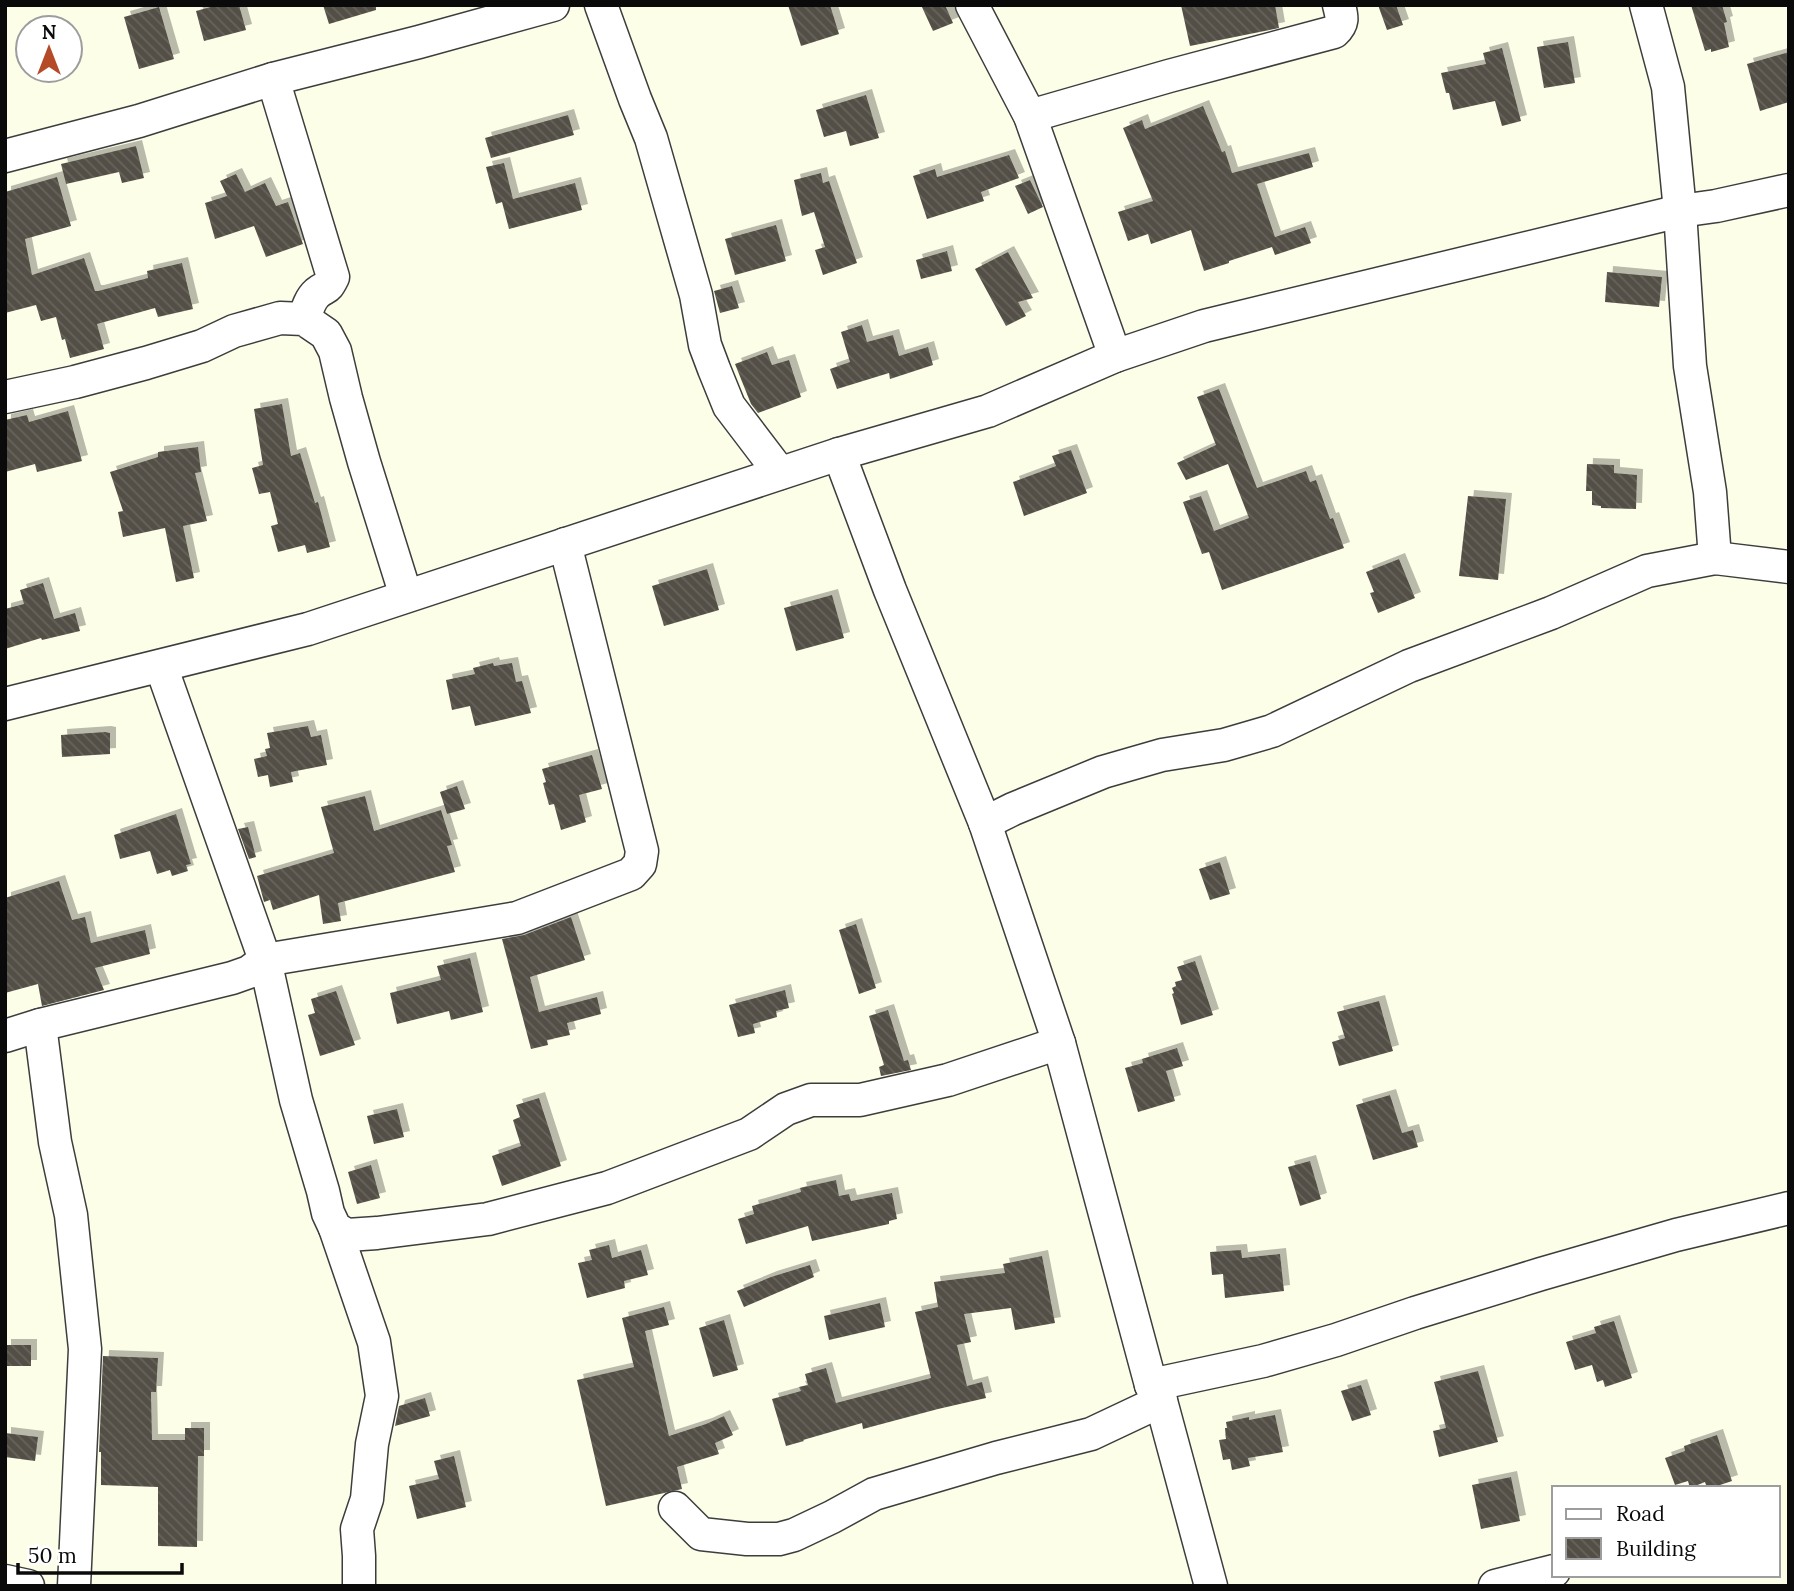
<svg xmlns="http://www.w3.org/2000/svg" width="1794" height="1591" font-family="Lora,serif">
	<defs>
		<pattern id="building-back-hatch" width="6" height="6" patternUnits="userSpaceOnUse" patternTransform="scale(1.75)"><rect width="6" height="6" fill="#534f47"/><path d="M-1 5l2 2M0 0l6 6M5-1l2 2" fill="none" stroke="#67645d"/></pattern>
		<filter id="shadow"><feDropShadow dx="6" dy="-6" stdDeviation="0" flood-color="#0004"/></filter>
	</defs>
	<rect width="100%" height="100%" fill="#fcfee8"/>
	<g fill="url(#building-back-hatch)" filter="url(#shadow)">
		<polygon points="218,5 239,5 246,30 204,41 196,11"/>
		<polygon points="323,5 376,5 376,10 329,24"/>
		<polygon points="788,5 830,5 839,34 801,46"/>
		<polygon points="921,5 945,5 953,23 933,31"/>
		<polygon points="1181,5 1275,5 1279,28 1190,46"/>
		<polygon points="1378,5 1396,5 1403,25 1387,30"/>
		<polygon points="1691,5 1722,5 1727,22 1724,23 1729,47 1711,52 1711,49 1705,51"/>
		<polygon points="159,7 174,59 139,69 124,17"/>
		<polygon points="1568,42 1575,83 1544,88 1537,47"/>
		<polygon points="1502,48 1521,121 1502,126 1495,101 1453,110 1449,93 1446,93 1441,73 1486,64 1483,53"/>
		<polygon points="1789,52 1789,102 1760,111 1747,64"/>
		<polygon points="866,95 879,138 850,146 846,131 824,137 816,110"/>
		<polygon points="1203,106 1222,152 1225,151 1232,173 1309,153 1313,167 1257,184 1275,237 1305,227 1311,243 1275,255 1272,247 1229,261 1229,263 1204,271 1191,230 1151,244 1148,234 1128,241 1118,212 1153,201 1123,128 1142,120 1145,129"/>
		<polygon points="568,115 574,135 491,158 485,138"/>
		<polygon points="136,146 144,178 122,183 119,172 66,184 61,164"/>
		<polygon points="1009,155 1019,178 981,192 984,201 927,219 913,176 935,169 937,177"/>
		<polygon points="504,163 513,199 575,183 582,210 509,229 502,202 496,204 486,167"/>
		<polygon points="821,173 823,183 829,181 857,263 823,275 815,250 825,247 814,212 802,216 794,180"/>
		<polygon points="236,174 245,192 265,183 276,206 288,202 303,244 266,257 254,226 215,239 205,203 227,196 220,181"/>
		<polygon points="57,177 71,226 25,239 32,275 84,258 95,291 98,291 148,278 147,271 182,263 193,309 158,317 155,308 97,324 104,349 70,358 65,339 62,340 56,317 41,321 36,305 5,313 5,192"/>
		<polygon points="1030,180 1043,207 1028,214 1015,186"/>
		<polygon points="776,225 786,261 735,275 725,239"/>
		<polygon points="947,251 952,271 921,279 916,260"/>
		<polygon points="1008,252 1033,298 1018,302 1026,316 1006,326 975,269"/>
		<polygon points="1607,272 1662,277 1659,307 1605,302"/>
		<polygon points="732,286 739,308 720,313 714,291"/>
		<polygon points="862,325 867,342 893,335 899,356 928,347 933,365 890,379 889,373 837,389 830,369 850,362 841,332"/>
		<polygon points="767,352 772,365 789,360 801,397 758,413 751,404 735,364"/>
		<polygon points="1219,389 1257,488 1306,471 1310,482 1316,480 1330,519 1333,518 1344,548 1222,590 1209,552 1202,554 1183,502 1201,496 1214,531 1249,518 1228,464 1186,480 1177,463 1216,445 1197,397"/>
		<polygon points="282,404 291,456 300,453 315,503 318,502 330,547 307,553 305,545 278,552 271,526 278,524 270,492 259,494 252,468 263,465 254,409"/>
		<polygon points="68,411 82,461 37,472 35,464 5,472 5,420 27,415 29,422"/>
		<polygon points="198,447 201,472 195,473 207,521 183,526 194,578 176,582 165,528 123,537 118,512 123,511 110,472 158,457 158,452"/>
		<polygon points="1071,450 1087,493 1024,516 1013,482 1056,466 1052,456"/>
		<polygon points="1587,464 1614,465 1614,473 1637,475 1636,509 1601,508 1601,506 1592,505 1592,491 1586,491"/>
		<polygon points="1468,496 1506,499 1498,580 1459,576"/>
		<polygon points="1399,559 1415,598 1378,613 1370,593 1374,592 1366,572"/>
		<polygon points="707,569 719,610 664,626 652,586"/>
		<polygon points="43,583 54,619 75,613 80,631 42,640 41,638 5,649 5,609 24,604 20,590"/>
		<polygon points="832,595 844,638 796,651 784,608"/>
		<polygon points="493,663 494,666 512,663 516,682 522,681 531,713 475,726 470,706 452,710 446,680 475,674 473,668"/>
		<polygon points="308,726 311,737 321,735 327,765 291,772 293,782 270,787 268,775 258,777 254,759 267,756 265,749 270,748 267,733"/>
		<polygon points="105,732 110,733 110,754 62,757 61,735"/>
		<polygon points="592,755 602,789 579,795 586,822 561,830 554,804 549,805 543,783 546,782 542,769"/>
		<polygon points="457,786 465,809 447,814 440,792"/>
		<polygon points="365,796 374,831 441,810 452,845 447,846 455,872 338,903 341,921 323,924 319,895 273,910 270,900 264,902 257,876 334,853 321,807"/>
		<polygon points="176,814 191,864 186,865 188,871 172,876 170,870 157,874 150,851 120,859 114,835"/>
		<polygon points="248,827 256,857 249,859 238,829"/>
		<polygon points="1220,862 1230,894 1210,900 1199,869"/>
		<polygon points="59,881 72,920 85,917 91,943 145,930 150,954 95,968 104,990 42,1006 38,984 5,993 5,898"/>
		<polygon points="571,917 585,960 530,977 539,1012 597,997 601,1014 567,1023 570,1035 547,1040 548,1045 531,1049 502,939 524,935"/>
		<polygon points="856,924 876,988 859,994 839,930"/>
		<polygon points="470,958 483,1012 451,1020 449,1011 397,1024 390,993 441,980 437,966"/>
		<polygon points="1195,961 1213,1015 1181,1025 1172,994 1174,993 1172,988 1176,986 1175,982 1182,980 1177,967"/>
		<polygon points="785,990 789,1008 776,1011 777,1017 753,1024 755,1033 738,1037 729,1005"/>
		<polygon points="336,991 355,1045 320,1056 308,1015 315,1013 311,999"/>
		<polygon points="1379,1001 1393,1051 1339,1066 1332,1042 1345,1038 1337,1012"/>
		<polygon points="888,1010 904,1061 908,1060 911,1070 881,1076 879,1067 884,1065 869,1016"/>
		<polygon points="1177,1048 1183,1066 1166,1071 1175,1101 1138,1112 1125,1068 1143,1063 1142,1059"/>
		<polygon points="1390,1095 1402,1133 1413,1130 1418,1147 1373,1160 1356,1105"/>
		<polygon points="539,1098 561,1166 502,1186 492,1156 521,1146 513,1120 520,1117 516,1105"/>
		<polygon points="397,1109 404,1137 374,1144 367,1116"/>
		<polygon points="1310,1161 1321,1199 1300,1206 1288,1167"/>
		<polygon points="371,1165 380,1198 357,1204 348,1172"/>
		<polygon points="836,1180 839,1196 849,1194 851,1201 892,1193 897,1219 889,1221 889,1224 812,1241 808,1226 746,1244 738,1219 754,1214 752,1206 801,1192 800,1188"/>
		<polygon points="609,1245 612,1258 641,1250 648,1275 624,1281 625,1288 587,1298 578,1263 592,1260 589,1250"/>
		<polygon points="1241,1250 1242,1258 1280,1254 1284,1291 1225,1298 1223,1274 1212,1275 1210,1252"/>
		<polygon points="1042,1256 1055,1323 1015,1330 1011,1308 964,1314 971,1342 957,1345 967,1386 982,1382 986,1398 938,1409 863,1429 862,1423 803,1440 804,1441 786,1446 772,1399 801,1391 799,1387 808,1385 805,1374 826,1368 836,1403 931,1378 915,1312 938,1307 934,1282 1005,1273 1003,1264"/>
		<polygon points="810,1265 814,1277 744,1307 737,1291 771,1277"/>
		<polygon points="880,1303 885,1327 829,1340 824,1316"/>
		<polygon points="664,1307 669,1325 645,1331 669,1436 706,1424 724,1416 733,1435 715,1443 719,1454 677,1467 682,1489 606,1506 577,1380 634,1367 622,1318"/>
		<polygon points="724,1320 738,1370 713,1377 699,1328"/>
		<polygon points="1614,1321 1632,1378 1605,1387 1603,1380 1597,1382 1592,1365 1575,1370 1566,1342 1596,1333 1594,1327"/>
		<rect x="5" y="1345" width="26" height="21"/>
		<polygon points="103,1356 158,1358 156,1392 151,1392 152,1440 185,1440 185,1428 204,1428 204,1456 198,1456 197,1547 158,1546 158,1487 101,1485 101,1452 99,1452"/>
		<polygon points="1478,1371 1498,1442 1439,1457 1433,1431 1446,1428 1434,1382"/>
		<polygon points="1361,1385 1371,1415 1352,1421 1341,1391"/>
		<polygon points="425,1398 430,1416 395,1426 399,1406"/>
		<polygon points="1275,1415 1283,1452 1248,1458 1250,1466 1232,1470 1230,1459 1223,1460 1219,1440 1226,1439 1225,1428 1227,1428 1226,1422 1249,1417 1249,1420"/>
		<polygon points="5,1433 38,1437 35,1461 5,1457"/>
		<polygon points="1717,1435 1732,1481 1711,1488 1707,1488 1705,1482 1690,1488 1688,1481 1675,1485 1665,1458 1685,1451 1684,1446"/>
		<polygon points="454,1456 466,1507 417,1519 409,1486 439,1479 434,1461"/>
		<polygon points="1511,1477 1520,1521 1481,1529 1472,1485"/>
	</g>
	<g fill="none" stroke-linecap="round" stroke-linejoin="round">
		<defs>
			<g id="minor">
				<polyline points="601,5 635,99 651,138 696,295 705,345 714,369 729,406 780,473"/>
				<polyline points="972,5 1030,116 1115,356"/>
				<polyline points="1646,5 1668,87 1680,211 1690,366 1710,492 1715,558"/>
				<path d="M 273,79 L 333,277 C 326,291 327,285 317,293 C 310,299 307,310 304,319"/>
				<path d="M 1030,116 L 1169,76 L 1334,32 C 1344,23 1342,17 1339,5"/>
				<polyline points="5,156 139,121 273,79 419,42 553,5"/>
				<polyline points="5,397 75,382 146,363 202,346 234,331 280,318 304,319 326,334 335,351 346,398 364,462 406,596"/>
				<polyline points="839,454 890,590 985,823 1059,1043 1151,1385 1161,1401 1211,1586"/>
				<polyline points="161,666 265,960 296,1100 323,1191 328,1213 335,1228 347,1235 377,1233 488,1219 607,1188 749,1134 786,1109 811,1100 860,1100 948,1080 1059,1043"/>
				<polyline points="5,704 308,629 839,454 988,411 1115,356 1204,326 1680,211 1716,206 1789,190"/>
				<polyline points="985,823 1013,809 1103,772 1162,755 1224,745 1272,731 1409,666 1551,613 1647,571 1715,558 1789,567"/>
				<polyline points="40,1025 55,1142 71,1215 85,1349 74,1586"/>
				<polyline points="5,1036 40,1025 232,978 249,972 265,960 517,918 631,874 640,864 642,851 565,544"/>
				<polyline points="335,1228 374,1342 382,1396 372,1444 367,1499 357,1529 359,1556 359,1586"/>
				<polyline points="1151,1385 1263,1361 1336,1340 1415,1313 1541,1274 1676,1235 1789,1208"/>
				<polyline points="675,1508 701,1534 747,1539 779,1539 794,1535 832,1517 874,1494 996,1458 1091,1434 1161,1401"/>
				<polyline points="5,1581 28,1586"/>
				<polyline points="1495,1586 1554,1571"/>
			</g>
		</defs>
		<use href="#minor" stroke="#3d3d3d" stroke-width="35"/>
		<use href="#minor" stroke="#fff" stroke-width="32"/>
	</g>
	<rect width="1794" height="1591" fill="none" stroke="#0a0a0a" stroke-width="14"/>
	<rect x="1552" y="1486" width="228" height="91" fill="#ffffff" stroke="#9d9d9d" stroke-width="2"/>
	<rect x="1566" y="1509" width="35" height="10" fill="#ffffff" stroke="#9d9d9d" stroke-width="2"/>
	<text x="1616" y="1521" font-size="21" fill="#0a0a0a">Road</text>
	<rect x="1566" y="1538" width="35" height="21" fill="url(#building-back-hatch)" stroke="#9d9d9d" stroke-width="2"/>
	<text x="1616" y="1556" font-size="21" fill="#0a0a0a">Building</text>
	<g transform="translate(49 49)"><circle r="33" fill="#ffffff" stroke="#9d9d9d" stroke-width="2"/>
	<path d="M0-5L12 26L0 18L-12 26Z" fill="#b44a28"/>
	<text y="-10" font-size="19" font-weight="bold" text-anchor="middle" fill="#0a0a0a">N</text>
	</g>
	<path d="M18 1563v10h164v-10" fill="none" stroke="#0a0a0a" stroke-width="3.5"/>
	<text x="28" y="1563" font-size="21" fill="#0a0a0a" stroke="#ffffff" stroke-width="5" paint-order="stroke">50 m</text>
</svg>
